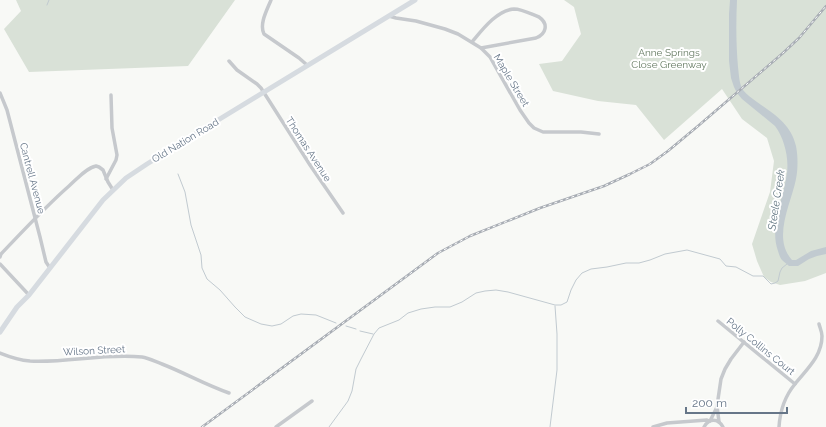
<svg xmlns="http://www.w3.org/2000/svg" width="826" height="427" font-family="Raleway,sans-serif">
	<rect width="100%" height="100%" fill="#f8f9f6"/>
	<g fill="#d9e1d7">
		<polygon points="16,0 235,0 188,66 29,72 4,29 21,11"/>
		<polygon points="564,0 826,0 826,273 805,281 780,285 771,282 764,277 757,261 752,244 770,192 774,161 767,138 742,119 722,89 664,140 636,105 598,101 553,91 539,64 562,61 581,34 574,7"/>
	</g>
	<path fill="#c1cad0" d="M 730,0 L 737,0 C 736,23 736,44 738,67 C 739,74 739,84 743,90 C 747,95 752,98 757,102 C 774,114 791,124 796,146 C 798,156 798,169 796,179 C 791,204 772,238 792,260 L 796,260 L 811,251 L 826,247 L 826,254 L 817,256 L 809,259 L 798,266 L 789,266 C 787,264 784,262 782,260 C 780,258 779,254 778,251 C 769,226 784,198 787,173 C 789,157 784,138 775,126 L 742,99 L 737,93 L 734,87 L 731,78 L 729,61 L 729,14 Z"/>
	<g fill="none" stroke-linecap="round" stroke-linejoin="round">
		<g stroke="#c1cad0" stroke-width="1">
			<polyline points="47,5 49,0"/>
			<polyline points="178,174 185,192 191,225 201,255 202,268 207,279 220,290 235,307 245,317 261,324 272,326 281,324 293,316 301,314 316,315 336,323"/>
			<polyline points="346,326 356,329"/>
			<polyline points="360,331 373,334"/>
			<polyline points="329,427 348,401 352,391 356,369 361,359 374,334 379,328 399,320 408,313 421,309 435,307 450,307 462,302 476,293 485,291 496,290 508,292 555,305 561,305 567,302 571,290 576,280 582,273 591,269 607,267 626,263 639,263 650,260 665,254 687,250 720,259 726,266 736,267 753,276 763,276 771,284 775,283 778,281 780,272 782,268 787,264"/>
			<polyline points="550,427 557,370 557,334 555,306"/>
		</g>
		<g stroke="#c6c9cd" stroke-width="3.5">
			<path d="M 271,0 C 267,10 259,24 264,34 L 299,58 L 307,65"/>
			<polyline points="389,16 396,18 416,21 445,29 458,34 481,48 490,57 520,110 529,123 534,128 543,132 581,132 599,134"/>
			<path d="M 472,42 C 482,30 497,10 514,9 C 522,9 531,14 539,17 C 549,24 546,34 536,38 L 481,48"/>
			<polyline points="229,61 237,70 257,84 261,88 310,165 343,213"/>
			<polyline points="0,93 7,110 40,237 46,262 50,268"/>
			<polyline points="106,179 116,160 117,155 112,128 111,95"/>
			<path d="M 0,257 L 1,254 C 23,231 45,207 69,186 C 77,179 86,168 96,166 L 99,167 L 103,170 L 108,182 L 113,190"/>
			<polyline points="0,264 29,295"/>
			<polyline points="718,321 795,384"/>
			<path d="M 0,353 C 10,357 19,360 30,361 C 67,363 104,353 142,357 C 149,358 156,362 162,364 C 185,373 206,385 229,393"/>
			<polyline points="710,421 717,407"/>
			<polyline points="719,422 717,406 721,379 725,369 731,359 744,342"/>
			<polyline points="276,427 312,401"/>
			<polyline points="653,427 667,423 707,420 709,421"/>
			<path d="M 704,427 C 709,418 718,418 723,427"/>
			<path d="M 779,427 C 780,411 785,396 795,384 C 807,369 822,356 822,336 C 822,332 820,328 819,324"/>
		</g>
		<polyline stroke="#d6dbe0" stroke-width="5" points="0,332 17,307 29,295 103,200 126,178 147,164 187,139 415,0"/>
		<defs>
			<polyline id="rail" points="202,427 438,253 470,236 540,208 604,186 630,174 650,164 668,151 698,126 783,53 799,38 826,6"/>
		</defs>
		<use href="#rail" stroke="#a8adb4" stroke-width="2.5"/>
		<use href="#rail" stroke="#fff" stroke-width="1" stroke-dasharray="3" stroke-linecap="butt"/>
	</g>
	<g text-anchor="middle" stroke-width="4" stroke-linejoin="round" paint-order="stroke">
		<g font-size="10" fill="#657a62" stroke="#fff">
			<text x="669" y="56">Anne Springs<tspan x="669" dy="12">Close Greenway</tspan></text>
		</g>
		<g font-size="10" fill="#667688" stroke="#fff">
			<text transform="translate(512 80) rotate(59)" y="4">Maple Street</text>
			<text transform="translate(185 140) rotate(-31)" y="4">Old Nation Road</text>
			<text transform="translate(309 149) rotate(57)" y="4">Thomas Avenue</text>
			<text transform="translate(33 178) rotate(75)" y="4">Cantrell Avenue</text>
			<text transform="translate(761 346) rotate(39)" y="4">Polly Collins Court</text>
			<text transform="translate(94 350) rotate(-3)" y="4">Wilson Street</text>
		</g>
		<g font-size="11" font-style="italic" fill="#637783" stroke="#fff">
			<text transform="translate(776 200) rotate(-81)" y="4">Steele Creek</text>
		</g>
	</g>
	<path d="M686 407v6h101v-6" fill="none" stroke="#667688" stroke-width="2"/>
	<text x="692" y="407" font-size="12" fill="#667688" stroke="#ffffff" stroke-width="3" paint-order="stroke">200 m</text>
</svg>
